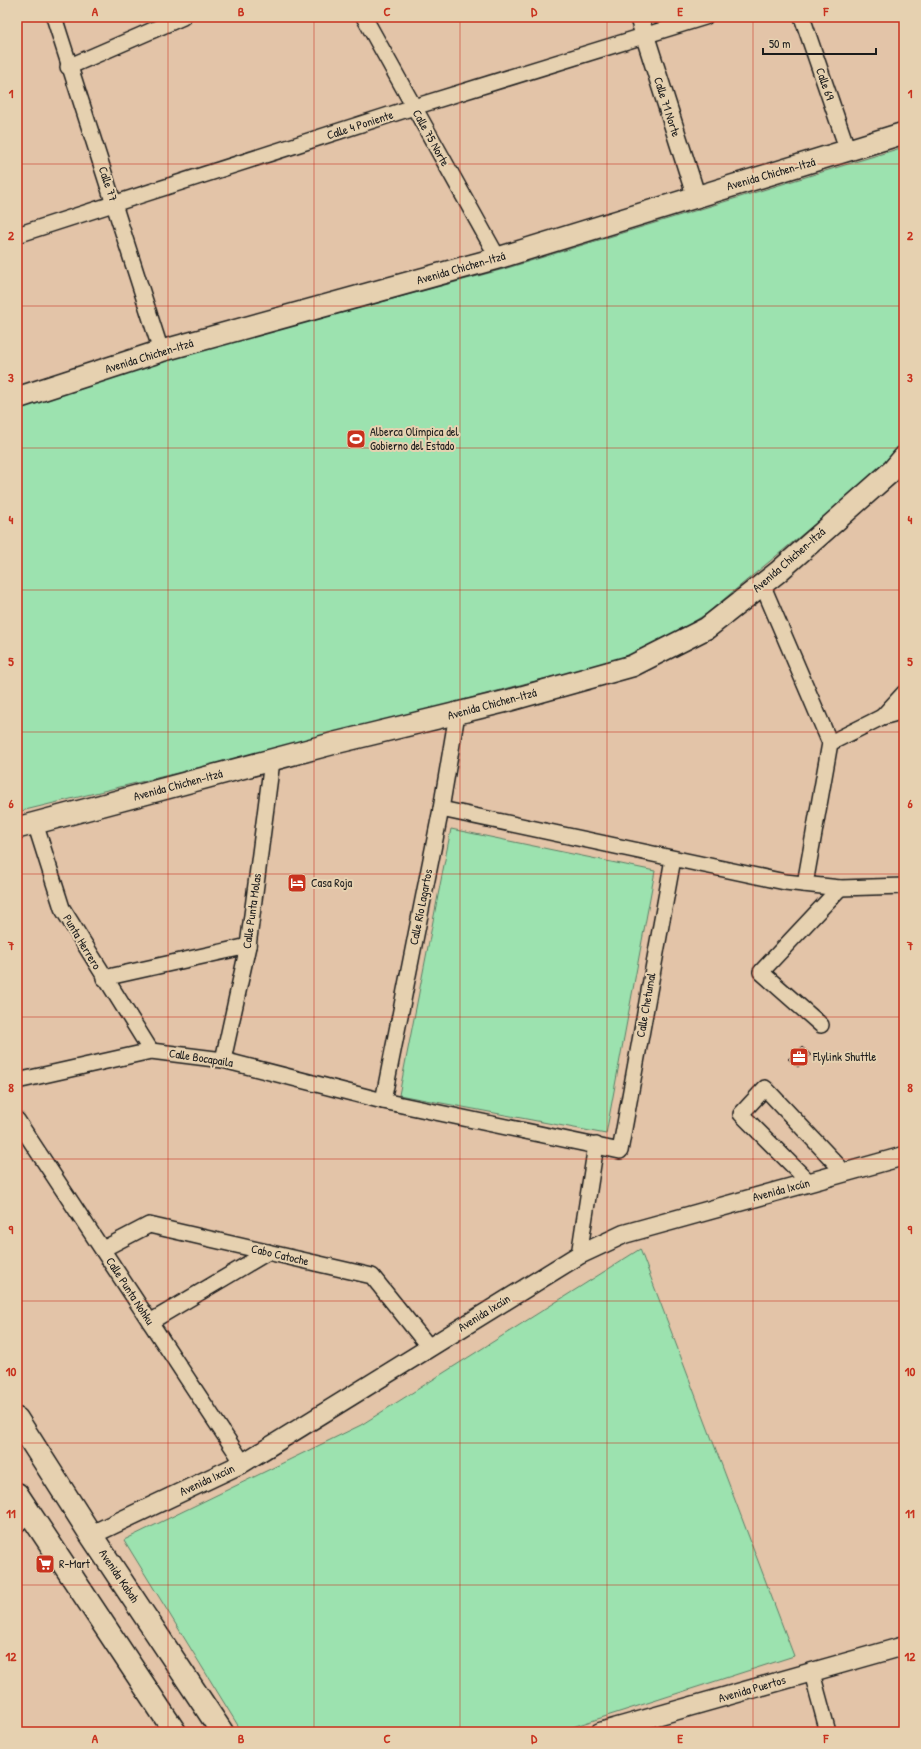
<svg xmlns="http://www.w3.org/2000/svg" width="921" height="1749" font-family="'Patrick Hand',sans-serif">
	<rect width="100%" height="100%" fill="#e3c4a8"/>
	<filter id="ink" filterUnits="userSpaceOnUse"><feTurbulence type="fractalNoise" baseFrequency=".025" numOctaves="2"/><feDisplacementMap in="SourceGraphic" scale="8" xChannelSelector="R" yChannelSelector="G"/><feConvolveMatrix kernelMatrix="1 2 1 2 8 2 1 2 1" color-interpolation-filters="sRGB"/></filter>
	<g filter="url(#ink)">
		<g fill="#9ce2af" stroke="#5c7f66">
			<polygon points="904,147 904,445 885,466 706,614 677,632 629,658 527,683 333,735 17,812 17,409 166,360 504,269"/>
			<polygon points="451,829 655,871 606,1134 399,1095"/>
			<polygon points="640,1249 794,1656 557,1732 242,1732 124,1540 361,1425"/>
		</g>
		<polygon fill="#dba494" stroke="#1c1c1c" points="802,1047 811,1055 798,1067 788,1059"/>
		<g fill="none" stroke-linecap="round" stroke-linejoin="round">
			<defs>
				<g id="minor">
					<polyline points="54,17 161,351"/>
					<polyline points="364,17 498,258"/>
					<polyline points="802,17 848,151"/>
					<polyline points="68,67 183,17"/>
					<polyline points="17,235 414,107 705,17"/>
					<polyline points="762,584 830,743 805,884"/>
					<polyline points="882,717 904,693"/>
					<polyline points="830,743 882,717 904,711"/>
					<polyline points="441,809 785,882 840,888 904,886"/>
					<polyline points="35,823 62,908 151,1051"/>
					<polyline points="104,978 248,946"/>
					<polyline points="821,1025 761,972 840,888"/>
					<polyline points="223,1060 248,946 272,761"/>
					<polyline points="17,1081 151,1051 223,1060 383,1101 620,1151 673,859"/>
					<polyline points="383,1101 441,809 457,714"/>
					<polyline points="17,1120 243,1463"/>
					<polyline points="809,1182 741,1114 765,1088 844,1172"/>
					<polyline points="103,1249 149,1225 372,1276 429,1347"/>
					<polyline points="579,1255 596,1145"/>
					<polyline points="150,1322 268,1252"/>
					<polyline points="812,1673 828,1732"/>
				</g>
				<g id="tertiary">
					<polyline points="639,17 696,196"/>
					<polyline points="17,1523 28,1511"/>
					<polyline points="91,1535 243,1463 579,1255 624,1234 904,1156"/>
					<polyline points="600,1732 904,1646"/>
				</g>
				<g id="secondary">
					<polyline points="17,398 161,351 498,258 904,133"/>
					<polyline points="17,828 335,743 507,701 632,666 707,628 778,572 893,470 904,457"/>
				</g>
				<g id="primary">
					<polyline points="17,1419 91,1535 222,1732"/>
					<polyline points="17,1494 175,1732"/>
				</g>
			</defs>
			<use href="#minor" stroke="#1c1c1c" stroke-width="18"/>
			<use href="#tertiary" stroke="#1c1c1c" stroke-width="21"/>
			<use href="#secondary" stroke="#1c1c1c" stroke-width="24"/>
			<use href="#primary" stroke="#1c1c1c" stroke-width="25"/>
			<use href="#minor" stroke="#e6d1b0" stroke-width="15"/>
			<use href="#tertiary" stroke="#e6d1b0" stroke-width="18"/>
			<use href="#secondary" stroke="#e6d1b0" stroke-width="21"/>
			<use href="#primary" stroke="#e6d1b0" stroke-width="22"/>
		</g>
	</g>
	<path fill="none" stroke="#c8321e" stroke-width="1" stroke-opacity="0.55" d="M 168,17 L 168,1732M 314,17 L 314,1732M 460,17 L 460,1732M 607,17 L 607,1732M 753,17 L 753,1732M 17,164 L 904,164M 17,306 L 904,306M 17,448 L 904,448M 17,590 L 904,590M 17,732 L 904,732M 17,874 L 904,874M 17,1017 L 904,1017M 17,1159 L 904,1159M 17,1301 L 904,1301M 17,1443 L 904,1443M 17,1585 L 904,1585"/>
	<defs>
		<symbol id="stadium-square" viewBox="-11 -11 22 22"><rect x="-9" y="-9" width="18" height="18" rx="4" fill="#c8321e" stroke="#e6d1b0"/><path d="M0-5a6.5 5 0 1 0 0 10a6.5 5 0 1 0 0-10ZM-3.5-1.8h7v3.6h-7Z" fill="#fff"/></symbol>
		<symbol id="hotel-square" viewBox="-11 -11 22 22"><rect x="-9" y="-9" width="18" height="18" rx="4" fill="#c8321e" stroke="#e6d1b0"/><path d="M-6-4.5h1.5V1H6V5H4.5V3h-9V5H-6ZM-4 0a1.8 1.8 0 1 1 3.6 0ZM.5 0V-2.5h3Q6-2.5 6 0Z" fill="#fff"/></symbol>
		<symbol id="office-square" viewBox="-11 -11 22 22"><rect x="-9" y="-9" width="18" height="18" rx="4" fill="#c8321e" stroke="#e6d1b0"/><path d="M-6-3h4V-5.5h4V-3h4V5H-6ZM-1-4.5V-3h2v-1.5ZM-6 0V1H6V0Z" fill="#fff"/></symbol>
		<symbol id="supermarket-square" viewBox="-11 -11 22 22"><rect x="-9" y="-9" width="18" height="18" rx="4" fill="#c8321e" stroke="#e6d1b0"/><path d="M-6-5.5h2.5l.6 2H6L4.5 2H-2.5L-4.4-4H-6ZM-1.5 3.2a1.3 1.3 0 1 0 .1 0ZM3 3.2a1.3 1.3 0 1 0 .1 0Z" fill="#fff"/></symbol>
	</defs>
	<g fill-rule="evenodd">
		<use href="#stadium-square" x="345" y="428" width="22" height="22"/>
		<use href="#hotel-square" x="286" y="872" width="22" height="22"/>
		<use href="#office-square" x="788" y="1046" width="22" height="22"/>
		<use href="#supermarket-square" x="34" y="1553" width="22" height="22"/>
	</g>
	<g text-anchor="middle" stroke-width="4" stroke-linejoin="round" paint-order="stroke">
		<g font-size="12" fill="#1c1c1c" stroke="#e6d1b0">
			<text transform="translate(825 84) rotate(71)" y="4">Calle 69</text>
			<text transform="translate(667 107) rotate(72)" y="4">Calle 71 Norte</text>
			<text transform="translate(360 125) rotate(-18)" y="4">Calle 4 Poniente</text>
			<text transform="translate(431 138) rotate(61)" y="4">Calle 75 Norte</text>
			<text transform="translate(771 174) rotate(-16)" y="4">Avenida Chichen-Itzá</text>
			<text transform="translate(108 184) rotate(71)" y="4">Calle 77</text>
			<text transform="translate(461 268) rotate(-16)" y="4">Avenida Chichen-Itzá</text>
			<text transform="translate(149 356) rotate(-17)" y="4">Avenida Chichen-Itzá</text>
			<text transform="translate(789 560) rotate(-41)" y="4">Avenida Chichen-Itzá</text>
			<text transform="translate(492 704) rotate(-15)" y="4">Avenida Chichen-Itzá</text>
			<text transform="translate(178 785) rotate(-15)" y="4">Avenida Chichen-Itzá</text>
			<text transform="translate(421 907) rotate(-79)" y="4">Calle Río Lagartos</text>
			<text transform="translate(252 911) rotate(-82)" y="4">Calle Punta Molas</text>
			<text transform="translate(82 942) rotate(59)" y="4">Punta Herrero</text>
			<text transform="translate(646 1005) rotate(-80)" y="4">Calle Chetumal</text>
			<text transform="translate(201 1058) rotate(9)" y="4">Calle Bocapaila</text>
			<text transform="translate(781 1190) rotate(-15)" y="4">Avenida Ixcún</text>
			<text transform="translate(280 1255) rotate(13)" y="4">Cabo Catoche</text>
			<text transform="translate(130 1291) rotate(57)" y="4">Calle Punta Nohku</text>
			<text transform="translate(484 1313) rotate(-32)" y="4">Avenida Ixcún</text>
			<text transform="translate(207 1480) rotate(-25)" y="4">Avenida Ixcún</text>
			<text transform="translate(119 1576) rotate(56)" y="4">Avenida Kabah</text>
			<text transform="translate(752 1689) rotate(-16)" y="4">Avenida Puertos</text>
		</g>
		<g font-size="12" fill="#1c1c1c" stroke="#e6d1b0" text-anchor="start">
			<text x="370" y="436">Alberca Olímpica del<tspan x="370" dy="14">Gobierno del Estado</tspan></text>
			<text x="311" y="887">Casa Roja</text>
			<text x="813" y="1061">Flylink Shuttle</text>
			<text x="59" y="1568">R-Mart</text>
		</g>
	</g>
	<rect width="921" height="1749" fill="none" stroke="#e6d1b0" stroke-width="44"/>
	<path d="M763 48v6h113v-6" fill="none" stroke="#1c1c1c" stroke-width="2"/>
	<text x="769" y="48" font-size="12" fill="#1c1c1c" stroke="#e6d1b0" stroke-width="3" paint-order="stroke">50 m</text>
	<rect x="22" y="22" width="877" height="1705" fill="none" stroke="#c8321e" stroke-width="1.5"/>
	<g font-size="13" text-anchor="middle" font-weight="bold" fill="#c8321e">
		<text x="95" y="16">A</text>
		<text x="241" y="16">B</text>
		<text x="387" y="16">C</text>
		<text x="534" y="16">D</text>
		<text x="680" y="16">E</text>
		<text x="826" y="16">F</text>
		<text x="11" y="98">1</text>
		<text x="910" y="98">1</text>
		<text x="11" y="240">2</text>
		<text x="910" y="240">2</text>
		<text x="11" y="382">3</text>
		<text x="910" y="382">3</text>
		<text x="11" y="524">4</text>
		<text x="910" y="524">4</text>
		<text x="11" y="666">5</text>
		<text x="910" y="666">5</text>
		<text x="11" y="808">6</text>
		<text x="910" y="808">6</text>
		<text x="11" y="950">7</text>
		<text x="910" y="950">7</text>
		<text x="11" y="1092">8</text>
		<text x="910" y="1092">8</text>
		<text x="11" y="1234">9</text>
		<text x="910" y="1234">9</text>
		<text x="11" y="1376">10</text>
		<text x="910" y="1376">10</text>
		<text x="11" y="1518">11</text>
		<text x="910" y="1518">11</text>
		<text x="11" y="1661">12</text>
		<text x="910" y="1661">12</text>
		<text x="95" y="1743">A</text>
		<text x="241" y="1743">B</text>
		<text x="387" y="1743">C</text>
		<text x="534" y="1743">D</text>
		<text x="680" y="1743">E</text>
		<text x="826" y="1743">F</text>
	</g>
</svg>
